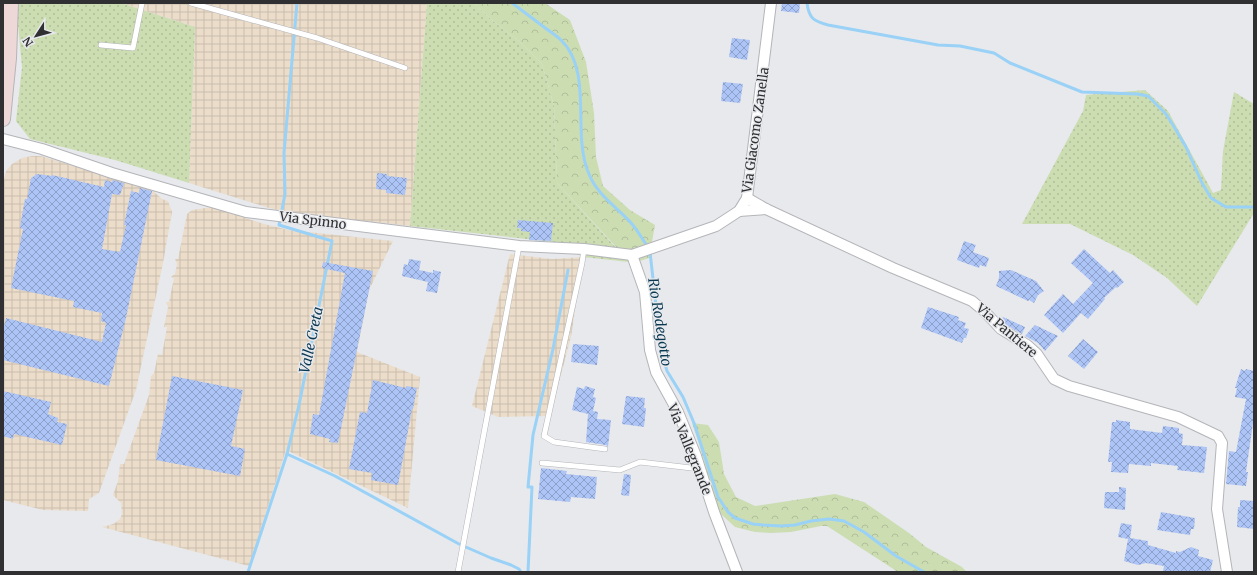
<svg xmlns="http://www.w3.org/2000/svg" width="1257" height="575" font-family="Merriweather,serif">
	<defs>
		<pattern id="industrial-grid" width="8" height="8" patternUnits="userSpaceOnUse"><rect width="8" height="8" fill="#ebddca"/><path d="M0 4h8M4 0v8" fill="none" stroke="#cabeae"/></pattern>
		<pattern id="grass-dots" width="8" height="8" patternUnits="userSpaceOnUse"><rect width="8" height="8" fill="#ccddb2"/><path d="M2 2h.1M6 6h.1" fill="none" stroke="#b0be9a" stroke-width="1.8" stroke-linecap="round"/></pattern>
		<pattern id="forest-crowns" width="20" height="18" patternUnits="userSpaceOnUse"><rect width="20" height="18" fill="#ccddb2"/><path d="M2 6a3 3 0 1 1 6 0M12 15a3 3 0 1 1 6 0" fill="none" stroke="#b0be9a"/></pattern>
		<pattern id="building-cross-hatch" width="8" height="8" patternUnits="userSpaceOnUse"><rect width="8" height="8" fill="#adc4f7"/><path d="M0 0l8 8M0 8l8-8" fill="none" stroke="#8da0c9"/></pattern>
	</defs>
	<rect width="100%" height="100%" fill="#e7e9ed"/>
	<g fill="url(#industrial-grid)">
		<polygon points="121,3 427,3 410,226 292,213 269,208 189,183 195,27"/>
		<polygon points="32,156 41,156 152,190 162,199 168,201 172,212 163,263 136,390 99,493 89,499 88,511 43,510 3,500 3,185 6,171 12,164 22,158"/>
		<polygon points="212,207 264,224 289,230 393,241 369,290 357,352 420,377 408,508 286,450 249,566 102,527 110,525 115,523 120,519 122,514 121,503 113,495 118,481 120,464 124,464 149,395 151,376 154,373 158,354 162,355 167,327 164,327 168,307 166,302 169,302 174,278 171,277 175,274 177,264 175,259 178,259 187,214 192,210"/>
		<polygon points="510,254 552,259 583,257 571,337 550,416 498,417 472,406"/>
	</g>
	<g fill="url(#grass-dots)">
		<polygon points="16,3 121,3 195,27 189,183 115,160 30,139 16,121 22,67"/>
		<polygon points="427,3 474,3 493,21 520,42 542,64 554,106 557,183 629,262 583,257 554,242 410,226"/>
		<polygon points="1145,90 1168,111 1213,193 1221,190 1223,151 1234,92 1254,104 1254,213 1197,306 1167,278 1133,255 1070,224 1022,224 1083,111 1086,95"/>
	</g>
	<g fill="url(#forest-crowns)">
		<polygon points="474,3 545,3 570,20 586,62 594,113 596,157 603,186 630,210 655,225 649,258 637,262 630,262 557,183 554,106 542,64 520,42 493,21"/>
		<polygon points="692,423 708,425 719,442 724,474 736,497 755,506 835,494 864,502 909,533 926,547 962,567 967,572 898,572 827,526 821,526 791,532 771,533 755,532 735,527 721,514 714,497 699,444"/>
	</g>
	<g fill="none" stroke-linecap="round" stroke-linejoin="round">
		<g stroke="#9ad1f6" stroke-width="3">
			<path d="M 512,3 C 523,11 533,19 544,27 C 549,31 556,35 561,40 C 594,72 571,134 589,174 C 597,195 618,208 632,224 C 638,231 642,239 648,247"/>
			<path d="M 807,3 C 809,19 814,21 828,25 L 938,45 L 960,46 L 994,53 L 1010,63 L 1082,92 L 1137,94 L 1148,96 L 1166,114 L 1173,125 L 1186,147 L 1202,183 L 1211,198 L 1226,207 L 1254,207"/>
			<polyline points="650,252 661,350 667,371 683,397 694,423 718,497 728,512 735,518 753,524 763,525 781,526 795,525 811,521 829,519 844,521 864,532 896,556 924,572"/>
			<polyline points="287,454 335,476 459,544 491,558 511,565 519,569 521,572"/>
			<polyline points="248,572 287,454 299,405 332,241 279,225 285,194 284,153 297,3"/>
			<polyline points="528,572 532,487 528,487 533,435 553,349 568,270"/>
		</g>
	</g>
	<g fill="url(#building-cross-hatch)">
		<polygon points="782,3 800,3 799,13 781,11"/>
		<polygon points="732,38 750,40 747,60 729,57"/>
		<polygon points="723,82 743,84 740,103 721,101"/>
		<polygon points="377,173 387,174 387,176 407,178 405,195 386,193 386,190 376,189"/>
		<polygon points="37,174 52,176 52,175 104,187 105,180 112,182 113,180 124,183 120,195 112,194 102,249 120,252 126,225 124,225 131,191 139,193 140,188 152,191 126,318 109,386 3,360 3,330 6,318 102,342 106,323 101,321 102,313 73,307 74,301 11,288 23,229 20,228 21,221 25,199 27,199 31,178"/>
		<polygon points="518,220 553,223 551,241 529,240 530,232 521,231 521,228 517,228"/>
		<polygon points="964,241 976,245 973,252 989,258 986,267 980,265 979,268 957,260"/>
		<polygon points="1084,249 1110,273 1113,270 1124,282 1117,288 1116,287 1104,298 1105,299 1088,319 1081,313 1063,333 1044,315 1063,294 1073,304 1093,283 1071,263"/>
		<polygon points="409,259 421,261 419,270 433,273 433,270 441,272 437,293 426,291 428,282 402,276 404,264 408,265"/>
		<polygon points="323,262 373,271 338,443 329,442 330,439 310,434 313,414 319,415 345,273 322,268"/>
		<polygon points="1011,270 1036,281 1044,291 1038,295 1034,303 1029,300 1028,301 996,286 999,278 999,271"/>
		<polygon points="928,307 959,317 958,320 966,323 964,328 969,329 966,338 964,338 962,343 921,328"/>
		<polygon points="1003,317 1025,327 1022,334 1005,324 1002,320"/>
		<polygon points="1035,325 1058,336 1045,351 1038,343 1025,336"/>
		<polygon points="1083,339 1098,352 1084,369 1068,356"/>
		<polygon points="573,344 599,346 597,365 571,362"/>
		<polygon points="1241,369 1245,371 1246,369 1254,371 1254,416 1246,472 1248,472 1246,486 1226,484 1229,451 1236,452 1246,399 1235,397 1237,388 1235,388"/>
		<polygon points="172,376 243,390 231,446 245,449 240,476 156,460"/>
		<polygon points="373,380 406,388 406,386 417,388 413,409 412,409 398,485 371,480 372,473 349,469 360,412 367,413"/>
		<polygon points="585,386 595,389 593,397 596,398 593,411 598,412 597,419 611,420 608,447 606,445 586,442 588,414 572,410 577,387 584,389"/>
		<polygon points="3,391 51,402 48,414 58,418 57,422 67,424 62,445 14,434 13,439 3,436"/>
		<polygon points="626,396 645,398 644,408 646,408 644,427 622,424"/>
		<polygon points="1116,420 1130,422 1130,429 1162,433 1163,426 1179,428 1179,433 1183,434 1182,445 1207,447 1204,473 1177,470 1178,466 1151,463 1151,466 1129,464 1128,473 1111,472 1112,462 1108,462 1112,422 1116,422"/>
		<polygon points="541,468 567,471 566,474 597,477 595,499 571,497 570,502 538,499"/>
		<polygon points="624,474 631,475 629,496 621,495"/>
		<polygon points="1119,487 1126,488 1125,510 1104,508 1105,492 1119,492"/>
		<polygon points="1240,500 1254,501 1254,529 1237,527 1238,507 1240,507"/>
		<polygon points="1161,512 1195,518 1194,529 1191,529 1190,535 1157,530"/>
		<polygon points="1121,523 1132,525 1130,538 1148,541 1148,545 1176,553 1176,551 1180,552 1191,547 1199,550 1198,556 1213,560 1210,572 1168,572 1163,571 1164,566 1146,563 1138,565 1124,561 1128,539 1118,537"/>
	</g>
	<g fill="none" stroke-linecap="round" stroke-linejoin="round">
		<defs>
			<g id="service">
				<polyline points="191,3 317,38 405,68"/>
				<polyline points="101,45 133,48 142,3"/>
				<polyline points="584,249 582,263 544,436 554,442 605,449"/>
				<polyline points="542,463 620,470 640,462 700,469"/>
				<polyline points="458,572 519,246"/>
			</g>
			<g id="minor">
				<polyline points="3,139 42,149 112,173 246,212 519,246 584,249 632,255 716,226 739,211 747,198 771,3"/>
				<polyline points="747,198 766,209 893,268 972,301 984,311 1001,329 1027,345 1037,354 1054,379 1069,386 1178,417 1218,436 1222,443 1217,509 1227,572"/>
				<polyline points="739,211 766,209"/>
				<polyline points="632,255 645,292 650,350 656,372 678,412 696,456 714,512 737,572"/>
			</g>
			<polyline id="secondary" points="3,119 9,58 11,3"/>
		</defs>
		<use href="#service" stroke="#b4b5b9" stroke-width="6"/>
		<use href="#minor" stroke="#b4b5b9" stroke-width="12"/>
		<use href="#secondary" stroke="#b4b5b9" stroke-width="16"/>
		<use href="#service" stroke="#fff" stroke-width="5"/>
		<use href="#minor" stroke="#fff" stroke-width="10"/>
		<use href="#secondary" stroke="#eed8d7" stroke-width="14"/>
	</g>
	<g text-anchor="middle" stroke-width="3" stroke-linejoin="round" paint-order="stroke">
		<g font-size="13" fill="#303032" stroke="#e7e9ed">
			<text transform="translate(755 130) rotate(-82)" y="5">Via Giacomo Zanella</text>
			<text transform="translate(313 220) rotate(7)" y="5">Via Spinno</text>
			<text transform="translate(1007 330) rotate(40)" y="5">Via Pantiere</text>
			<text transform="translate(690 449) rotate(68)" y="5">Via Vallegrande</text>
		</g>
		<g font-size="14" font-style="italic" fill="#0b3851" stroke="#e7e9ed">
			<text transform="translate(660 322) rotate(81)" y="5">Rio Rodegotto</text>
			<text transform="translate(311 340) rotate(-78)" y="5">Valle Creta</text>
		</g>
	</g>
	<rect width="1257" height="575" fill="none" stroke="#303032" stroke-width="8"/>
	<g transform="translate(36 36) rotate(234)" stroke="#e7e9ed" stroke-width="3" paint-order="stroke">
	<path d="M0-3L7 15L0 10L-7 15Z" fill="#303032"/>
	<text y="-6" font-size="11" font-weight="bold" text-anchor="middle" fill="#303032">N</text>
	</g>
</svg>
